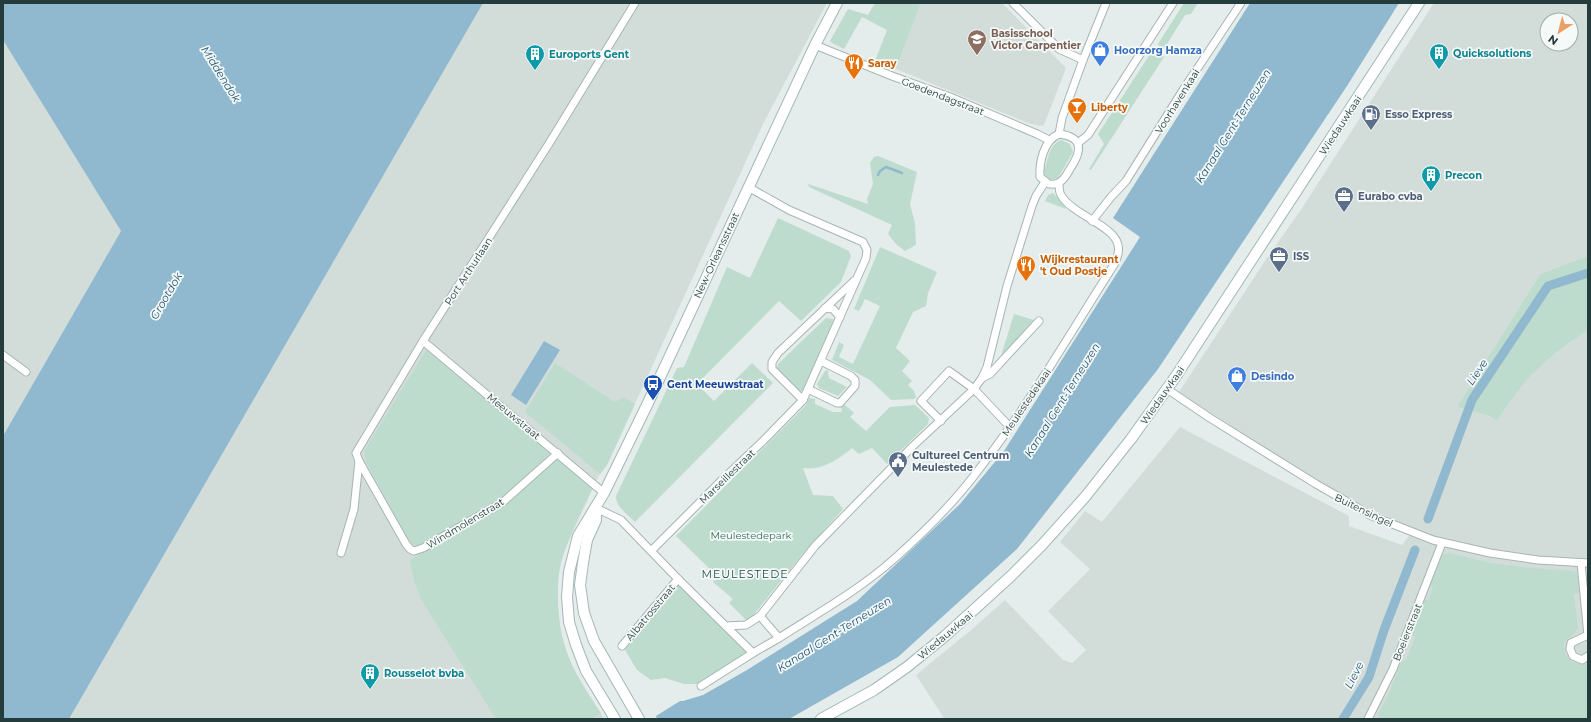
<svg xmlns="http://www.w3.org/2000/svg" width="1591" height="722" font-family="Montserrat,sans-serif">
	<rect width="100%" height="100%" fill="#e4edeb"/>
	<g fill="#d2ddda" fill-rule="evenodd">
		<polygon points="483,3 827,3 763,124 607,465 598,477 563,554 558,577 558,607 561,635 570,663 604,719 69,719"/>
		<polygon points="921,3 1002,3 1066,68 1044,125 1041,126 1031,124 896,69"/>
		<path d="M 1434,3 L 1588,3 L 1588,256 L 1540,274 L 1457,407 L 1489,416 L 1497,421 L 1518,390 L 1538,368 L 1560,350 L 1588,330 L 1588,719 L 942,719 L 944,718 L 916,675 L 971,630 L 1005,600 L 1063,660 L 1072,663 L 1086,650 L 1048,611 L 1090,569 L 1060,542 L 1085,511 L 1102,522 L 1180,427 L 1349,516 L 1349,526 L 1402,545 L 1414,529 L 1358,503 L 1300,471 L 1179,392 L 1265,261 L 1302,208 ZM 1547,20 L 1571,20 L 1571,44 L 1547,44 Z"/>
		<polygon points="3,40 121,231 3,436"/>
	</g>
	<g fill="#bedccd">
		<polygon points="875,3 921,3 896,69 875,61 887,30 862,17 844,49 832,43 830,41 848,9 868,15"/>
		<polygon points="1184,3 1198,3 1191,14 1185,15 1164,49 1159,46 1158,44"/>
		<polygon points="1154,48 1162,53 1164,57 1091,170 1089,169 1104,144 1098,134"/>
		<path d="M 1061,140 L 1070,144 L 1073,152 L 1058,178 L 1050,180 L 1045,175 L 1044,171 C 1048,160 1049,144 1061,140 Z"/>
		<polygon points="878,156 917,172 910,204 915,223 916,245 905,251 896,244 888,234 892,225 809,187 808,184 868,204 867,199 873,184 870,163 874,157"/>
		<polygon points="1053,193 1063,204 1066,209 1045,201 1048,195"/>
		<path d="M 778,218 L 849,251 L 851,256 L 841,282 L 801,321 L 779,301 L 697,384 L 714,401 L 752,363 L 773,383 L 635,522 C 628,515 615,506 616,496 L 677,368 L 684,367 L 727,267 L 750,278 Z"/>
		<polygon points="880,247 937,272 928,293 926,306 913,312 896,348 910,361 902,371 912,381 908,385 914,391 916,397 914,399 891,400 870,380 832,360 839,342 844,345 839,357 853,364 880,306 865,299 859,311 854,309"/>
		<path d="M 1588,256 L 1588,330 C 1571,342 1554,353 1539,368 C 1522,383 1510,402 1497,421 L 1489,416 L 1457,407 L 1540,274 Z"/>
		<polygon points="1014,314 1034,320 1001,356"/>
		<polygon points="826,318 833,319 835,323 803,391 796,390 777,369 778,364"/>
		<polygon points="426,350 550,453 499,501 418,546 411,543 407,537 367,464 364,451"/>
		<polygon points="555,363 615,402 624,397 635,404 607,465 600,474 525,412"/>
		<polygon points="828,370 829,378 847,387 838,396 819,388 817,384 825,371"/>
		<path d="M 809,398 L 815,399 L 815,404 L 833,412 L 842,412 L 841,407 L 845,405 L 854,413 L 850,417 L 866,431 L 890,407 L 915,405 L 929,418 L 928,424 L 887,464 L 872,448 L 859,454 L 852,448 C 839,459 822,471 803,468 L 813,495 L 833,496 L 843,509 L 801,556 L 748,622 L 729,603 L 733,599 L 713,582 L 718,577 L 676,536 L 806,405 Z"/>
		<path d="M 557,459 L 592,489 C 582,510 571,531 564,553 C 559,566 558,579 558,592 C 557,643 573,673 601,713 L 592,719 L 496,719 L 422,601 L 414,581 L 410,560 L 506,505 Z"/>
		<path d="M 1449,553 L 1491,563 L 1532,568 L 1574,571 L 1577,574 L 1579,593 L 1574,594 L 1578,629 L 1573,635 L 1564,642 C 1564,658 1571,665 1588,664 L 1588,719 L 1380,719 L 1378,715 L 1389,693 L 1402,660 L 1406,661 L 1415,637 L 1411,635 L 1424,600 L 1428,600 L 1433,587 L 1430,585 L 1442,555 Z"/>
		<polygon points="679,584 746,652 746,655 701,684 684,684 665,678 651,680 637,670 625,650"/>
	</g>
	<g fill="#90b8ce">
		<polygon points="3,3 483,3 69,719 3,719 3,436 121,231 3,40"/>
		<polygon points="1250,3 1399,3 1347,86 1158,369 1017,549 898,657 789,719 657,719 656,716 680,701 683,701 703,695 747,670 857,601 960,504 1004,451 1140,237 1113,218"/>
		<polygon points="544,341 560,350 526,405 511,395"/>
	</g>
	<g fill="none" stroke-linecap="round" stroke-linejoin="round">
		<polyline stroke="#90b8ce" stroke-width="2.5" points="878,175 880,171 886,167 902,173"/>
		<g stroke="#90b8ce" stroke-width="9">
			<polyline points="1428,519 1472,400 1548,286 1588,273"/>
			<polyline points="1343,719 1369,677 1384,630 1415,550"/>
		</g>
		<defs>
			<g id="street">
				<polyline points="1013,3 1059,49 1083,60"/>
				<polyline points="815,45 892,76 950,97 1037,134 1049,140"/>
				<path d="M 1059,134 C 1084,137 1082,151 1070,169 C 1067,174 1064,181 1058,183 C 1055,185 1052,184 1049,184 L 1040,177 C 1039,162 1044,140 1059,134 Z"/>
				<polyline points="1059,134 1062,118 1083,60 1106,3"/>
				<polyline points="1078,143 1088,135 1173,3"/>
				<polyline points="1092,221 1111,197 1126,181 1183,90 1241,3"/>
				<polyline points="825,308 833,309 840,317"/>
				<polyline points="423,341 604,493"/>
				<polyline points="3,355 26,372"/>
				<polyline points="982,378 990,374 1039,321"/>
				<polyline points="808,389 837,403 840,403 855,386 855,380 851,376 821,361"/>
				<polyline points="1167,389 1210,418 1316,484 1372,516 1433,540 1490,553 1538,560 1588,563"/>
				<polyline points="803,400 772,369 772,362 778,353 854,281"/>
				<polyline points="941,421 921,401 949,371 974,389 1010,427"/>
				<polyline points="359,461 406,544 410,549 414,551 423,548 503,502 558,453"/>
				<polyline points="596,508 621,520 678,579 753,653 779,638 760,616"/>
				<polyline points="651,551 723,479 764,440 803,400 866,258 867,250 863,242 789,210 748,187"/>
				<polyline points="341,553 354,509 359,461 356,453 423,341 550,142 635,3"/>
				<polyline points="1581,563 1588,636"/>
				<polyline points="726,626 746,625 760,616 815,546 913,446 974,389 982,378 987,367 1007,286 1032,206 1036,196 1045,182"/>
				<polyline points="1588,635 1571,643 1570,649 1573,656 1582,660 1588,656"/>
				<path d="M 779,638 C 818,613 859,590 894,559 C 922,534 950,507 973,477 C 1026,410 1069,335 1115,263 C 1117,258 1120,252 1118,245 C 1115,226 1071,214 1061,195 C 1059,192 1059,187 1059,183"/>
				<polyline points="622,646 678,579"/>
				<polyline points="701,686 753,653"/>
				<polyline points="1368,719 1393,669 1442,543"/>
			</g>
			<g id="secondary">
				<polyline points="596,511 596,520 587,540 583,563 580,585 584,613 594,641 639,719"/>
				<polyline points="615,719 586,671 576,645 569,622 567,597 569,572 578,536 604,493 647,405 815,45 837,3"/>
				<polyline points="821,719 874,690 907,667 945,636 1011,576 1042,545 1085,497 1131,439 1176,376 1419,3"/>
			</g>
		</defs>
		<use href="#street" stroke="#a7b5b3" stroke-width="9"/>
		<use href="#secondary" stroke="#a3b8b5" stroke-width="12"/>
		<use href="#street" stroke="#fff" stroke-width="7"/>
		<use href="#secondary" stroke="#fff" stroke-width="10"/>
	</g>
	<defs>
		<symbol id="school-pin" viewBox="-11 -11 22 30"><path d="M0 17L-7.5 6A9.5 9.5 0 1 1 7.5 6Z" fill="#8d6e63" stroke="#f5f9f8"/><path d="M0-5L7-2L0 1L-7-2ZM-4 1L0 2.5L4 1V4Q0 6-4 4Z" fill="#fff"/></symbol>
		<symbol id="shop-pin" viewBox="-11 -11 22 30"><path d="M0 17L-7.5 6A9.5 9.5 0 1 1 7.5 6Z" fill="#3f7fe0" stroke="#f5f9f8"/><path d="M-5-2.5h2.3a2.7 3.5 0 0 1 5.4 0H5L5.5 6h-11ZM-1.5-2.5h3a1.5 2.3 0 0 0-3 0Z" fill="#fff"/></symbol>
		<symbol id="building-pin" viewBox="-11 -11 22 30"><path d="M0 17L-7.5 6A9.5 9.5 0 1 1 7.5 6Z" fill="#0f9aa8" stroke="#f5f9f8"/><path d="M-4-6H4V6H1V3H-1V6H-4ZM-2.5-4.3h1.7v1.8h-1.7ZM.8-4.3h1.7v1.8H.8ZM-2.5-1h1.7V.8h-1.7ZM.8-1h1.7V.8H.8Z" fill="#fff"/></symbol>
		<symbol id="restaurant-pin" viewBox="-11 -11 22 30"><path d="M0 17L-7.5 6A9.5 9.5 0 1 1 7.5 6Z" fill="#e8710a" stroke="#f5f9f8"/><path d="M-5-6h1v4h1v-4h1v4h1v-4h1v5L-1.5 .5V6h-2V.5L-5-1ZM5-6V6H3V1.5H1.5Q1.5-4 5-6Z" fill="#fff"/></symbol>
		<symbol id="bar-pin" viewBox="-11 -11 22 30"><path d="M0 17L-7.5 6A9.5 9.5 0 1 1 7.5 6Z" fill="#e8710a" stroke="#f5f9f8"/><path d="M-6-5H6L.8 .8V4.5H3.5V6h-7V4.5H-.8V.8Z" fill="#fff"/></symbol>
		<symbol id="fuel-pin" viewBox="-11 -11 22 30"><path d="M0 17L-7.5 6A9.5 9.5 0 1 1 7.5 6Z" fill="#5c6f8a" stroke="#f5f9f8"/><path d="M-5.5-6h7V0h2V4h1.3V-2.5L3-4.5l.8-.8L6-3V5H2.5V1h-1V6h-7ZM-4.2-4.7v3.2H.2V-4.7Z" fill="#fff"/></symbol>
		<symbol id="office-pin" viewBox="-11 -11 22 30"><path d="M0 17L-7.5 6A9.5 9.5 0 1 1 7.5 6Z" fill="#5c6f8a" stroke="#f5f9f8"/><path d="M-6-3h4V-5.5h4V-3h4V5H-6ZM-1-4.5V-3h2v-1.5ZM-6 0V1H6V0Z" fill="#fff"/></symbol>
		<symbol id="bus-pin" viewBox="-11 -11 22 30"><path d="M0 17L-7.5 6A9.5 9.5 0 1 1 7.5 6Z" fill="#1a4fb4" stroke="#f5f9f8"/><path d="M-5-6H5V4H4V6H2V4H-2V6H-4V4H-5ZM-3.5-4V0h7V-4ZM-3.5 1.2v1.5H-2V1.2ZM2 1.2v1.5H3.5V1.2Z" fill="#fff"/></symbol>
		<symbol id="civic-pin" viewBox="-11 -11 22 30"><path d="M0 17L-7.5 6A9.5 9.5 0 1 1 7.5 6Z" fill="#5c6f8a" stroke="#f5f9f8"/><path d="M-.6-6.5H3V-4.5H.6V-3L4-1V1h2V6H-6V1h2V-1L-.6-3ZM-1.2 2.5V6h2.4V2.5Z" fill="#fff"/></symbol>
	</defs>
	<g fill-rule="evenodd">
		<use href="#school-pin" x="966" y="28" width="22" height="30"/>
		<use href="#shop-pin" x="1089" y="39" width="22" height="30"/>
		<use href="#building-pin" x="1428" y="42" width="22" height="30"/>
		<use href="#building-pin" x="524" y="43" width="22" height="30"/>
		<use href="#restaurant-pin" x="843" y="52" width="22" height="30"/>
		<use href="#bar-pin" x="1066" y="96" width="22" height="30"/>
		<use href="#fuel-pin" x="1360" y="103" width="22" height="30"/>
		<use href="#building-pin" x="1420" y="164" width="22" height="30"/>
		<use href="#office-pin" x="1333" y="185" width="22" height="30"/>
		<use href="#office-pin" x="1268" y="245" width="22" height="30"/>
		<use href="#restaurant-pin" x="1015" y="254" width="22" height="30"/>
		<use href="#shop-pin" x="1226" y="365" width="22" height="30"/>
		<use href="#bus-pin" x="642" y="373" width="22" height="30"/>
		<use href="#civic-pin" x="887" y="450" width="22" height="30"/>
		<use href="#building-pin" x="359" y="662" width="22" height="30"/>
	</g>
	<g text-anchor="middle" stroke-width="3.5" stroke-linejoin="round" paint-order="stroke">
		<g font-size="10" font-weight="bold" fill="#785e54" stroke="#f5f9f8" text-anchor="start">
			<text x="991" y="37">Basisschool<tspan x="991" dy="12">Victor Carpentier</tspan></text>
		</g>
		<g font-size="10" font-weight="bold" fill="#366cbe" stroke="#f5f9f8" text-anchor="start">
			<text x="1114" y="54">Hoorzorg Hamza</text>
			<text x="1251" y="380">Desindo</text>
		</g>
		<g font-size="10" font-weight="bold" fill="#0d838f" stroke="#f5f9f8" text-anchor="start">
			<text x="1453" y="57">Quicksolutions</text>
			<text x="549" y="58">Euroports Gent</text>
			<text x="1445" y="179">Precon</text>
			<text x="384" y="677">Rousselot bvba</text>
		</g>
		<g font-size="10" font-weight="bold" fill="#c56008" stroke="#f5f9f8" text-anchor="start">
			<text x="868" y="67">Saray</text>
			<text x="1091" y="111">Liberty</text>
			<text x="1040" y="263">Wijkrestaurant<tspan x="1040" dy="12">'t Oud Postje</tspan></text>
		</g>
		<g font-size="10" fill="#243d3c" stroke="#f5f9f8">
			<text transform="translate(943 96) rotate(21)" y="4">Goedendagstraat</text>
			<text transform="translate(1177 101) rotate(-58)" y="4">Voorhavenkaai</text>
			<text transform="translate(1340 125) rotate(-57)" y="4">Wiedauwkaai</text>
			<text transform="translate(716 255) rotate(-65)" y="4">New-Orleansstraat</text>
			<text transform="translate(468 271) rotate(-57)" y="4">Port Arthurlaan</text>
			<text transform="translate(1162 395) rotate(-55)" y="4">Wiedauwkaai</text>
			<text transform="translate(1026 402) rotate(-56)" y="4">Meulestedekaai</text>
			<text transform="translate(514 416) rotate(40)" y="4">Meeuwstraat</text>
			<text transform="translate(727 476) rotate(-44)" y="4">Marseillestraat</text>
			<text transform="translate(1364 510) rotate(26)" y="4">Buitensingel</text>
			<text transform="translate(465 523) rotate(-31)" y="4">Windmolenstraat</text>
			<text transform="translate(650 612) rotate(-50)" y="4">Albatrosstraat</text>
			<text transform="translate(1407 632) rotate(-68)" y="4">Boeierstraat</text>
			<text transform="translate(945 635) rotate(-40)" y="4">Wiedauwkaai</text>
		</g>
		<g font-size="10" font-weight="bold" fill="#4e5e75" stroke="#f5f9f8" text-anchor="start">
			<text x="1385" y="118">Esso Express</text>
			<text x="1358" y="200">Eurabo cvba</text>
			<text x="1293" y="260">ISS</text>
			<text x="912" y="459">Cultureel Centrum<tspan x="912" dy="12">Meulestede</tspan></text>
		</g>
		<g font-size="10" font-weight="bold" fill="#164399" stroke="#f5f9f8" text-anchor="start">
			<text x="667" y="388">Gent Meeuwstraat</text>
		</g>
		<g font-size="10" fill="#317257" stroke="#f5f9f8">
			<text x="751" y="539">Meulestedepark</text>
		</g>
		<g font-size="11" font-style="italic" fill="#225776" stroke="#f5f9f8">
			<text transform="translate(221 74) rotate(58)" y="4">Middendok</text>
			<text transform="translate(1233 126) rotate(-58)" y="4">Kanaal Gent-Terneuzen</text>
			<text transform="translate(166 296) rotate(-60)" y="4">Grootdok</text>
			<text transform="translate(1477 372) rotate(-56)" y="4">Lieve</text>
			<text transform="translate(1062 400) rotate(-58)" y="4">Kanaal Gent-Terneuzen</text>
			<text transform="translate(834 634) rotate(-32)" y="4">Kanaal Gent-Terneuzen</text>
			<text transform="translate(1354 675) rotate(-63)" y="4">Lieve</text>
		</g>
		<g font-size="11" letter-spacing="1" fill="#214e4d" stroke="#f5f9f8">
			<text x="745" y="578">MEULESTEDE</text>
		</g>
	</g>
	<rect width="1591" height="722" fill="none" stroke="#243d3c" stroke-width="8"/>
	<g transform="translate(1559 32) rotate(216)"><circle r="19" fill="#f5f9f8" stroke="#a1aead"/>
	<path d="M0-3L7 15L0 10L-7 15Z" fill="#eaa065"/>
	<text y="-6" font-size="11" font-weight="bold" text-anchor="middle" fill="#243d3c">N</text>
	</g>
</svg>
